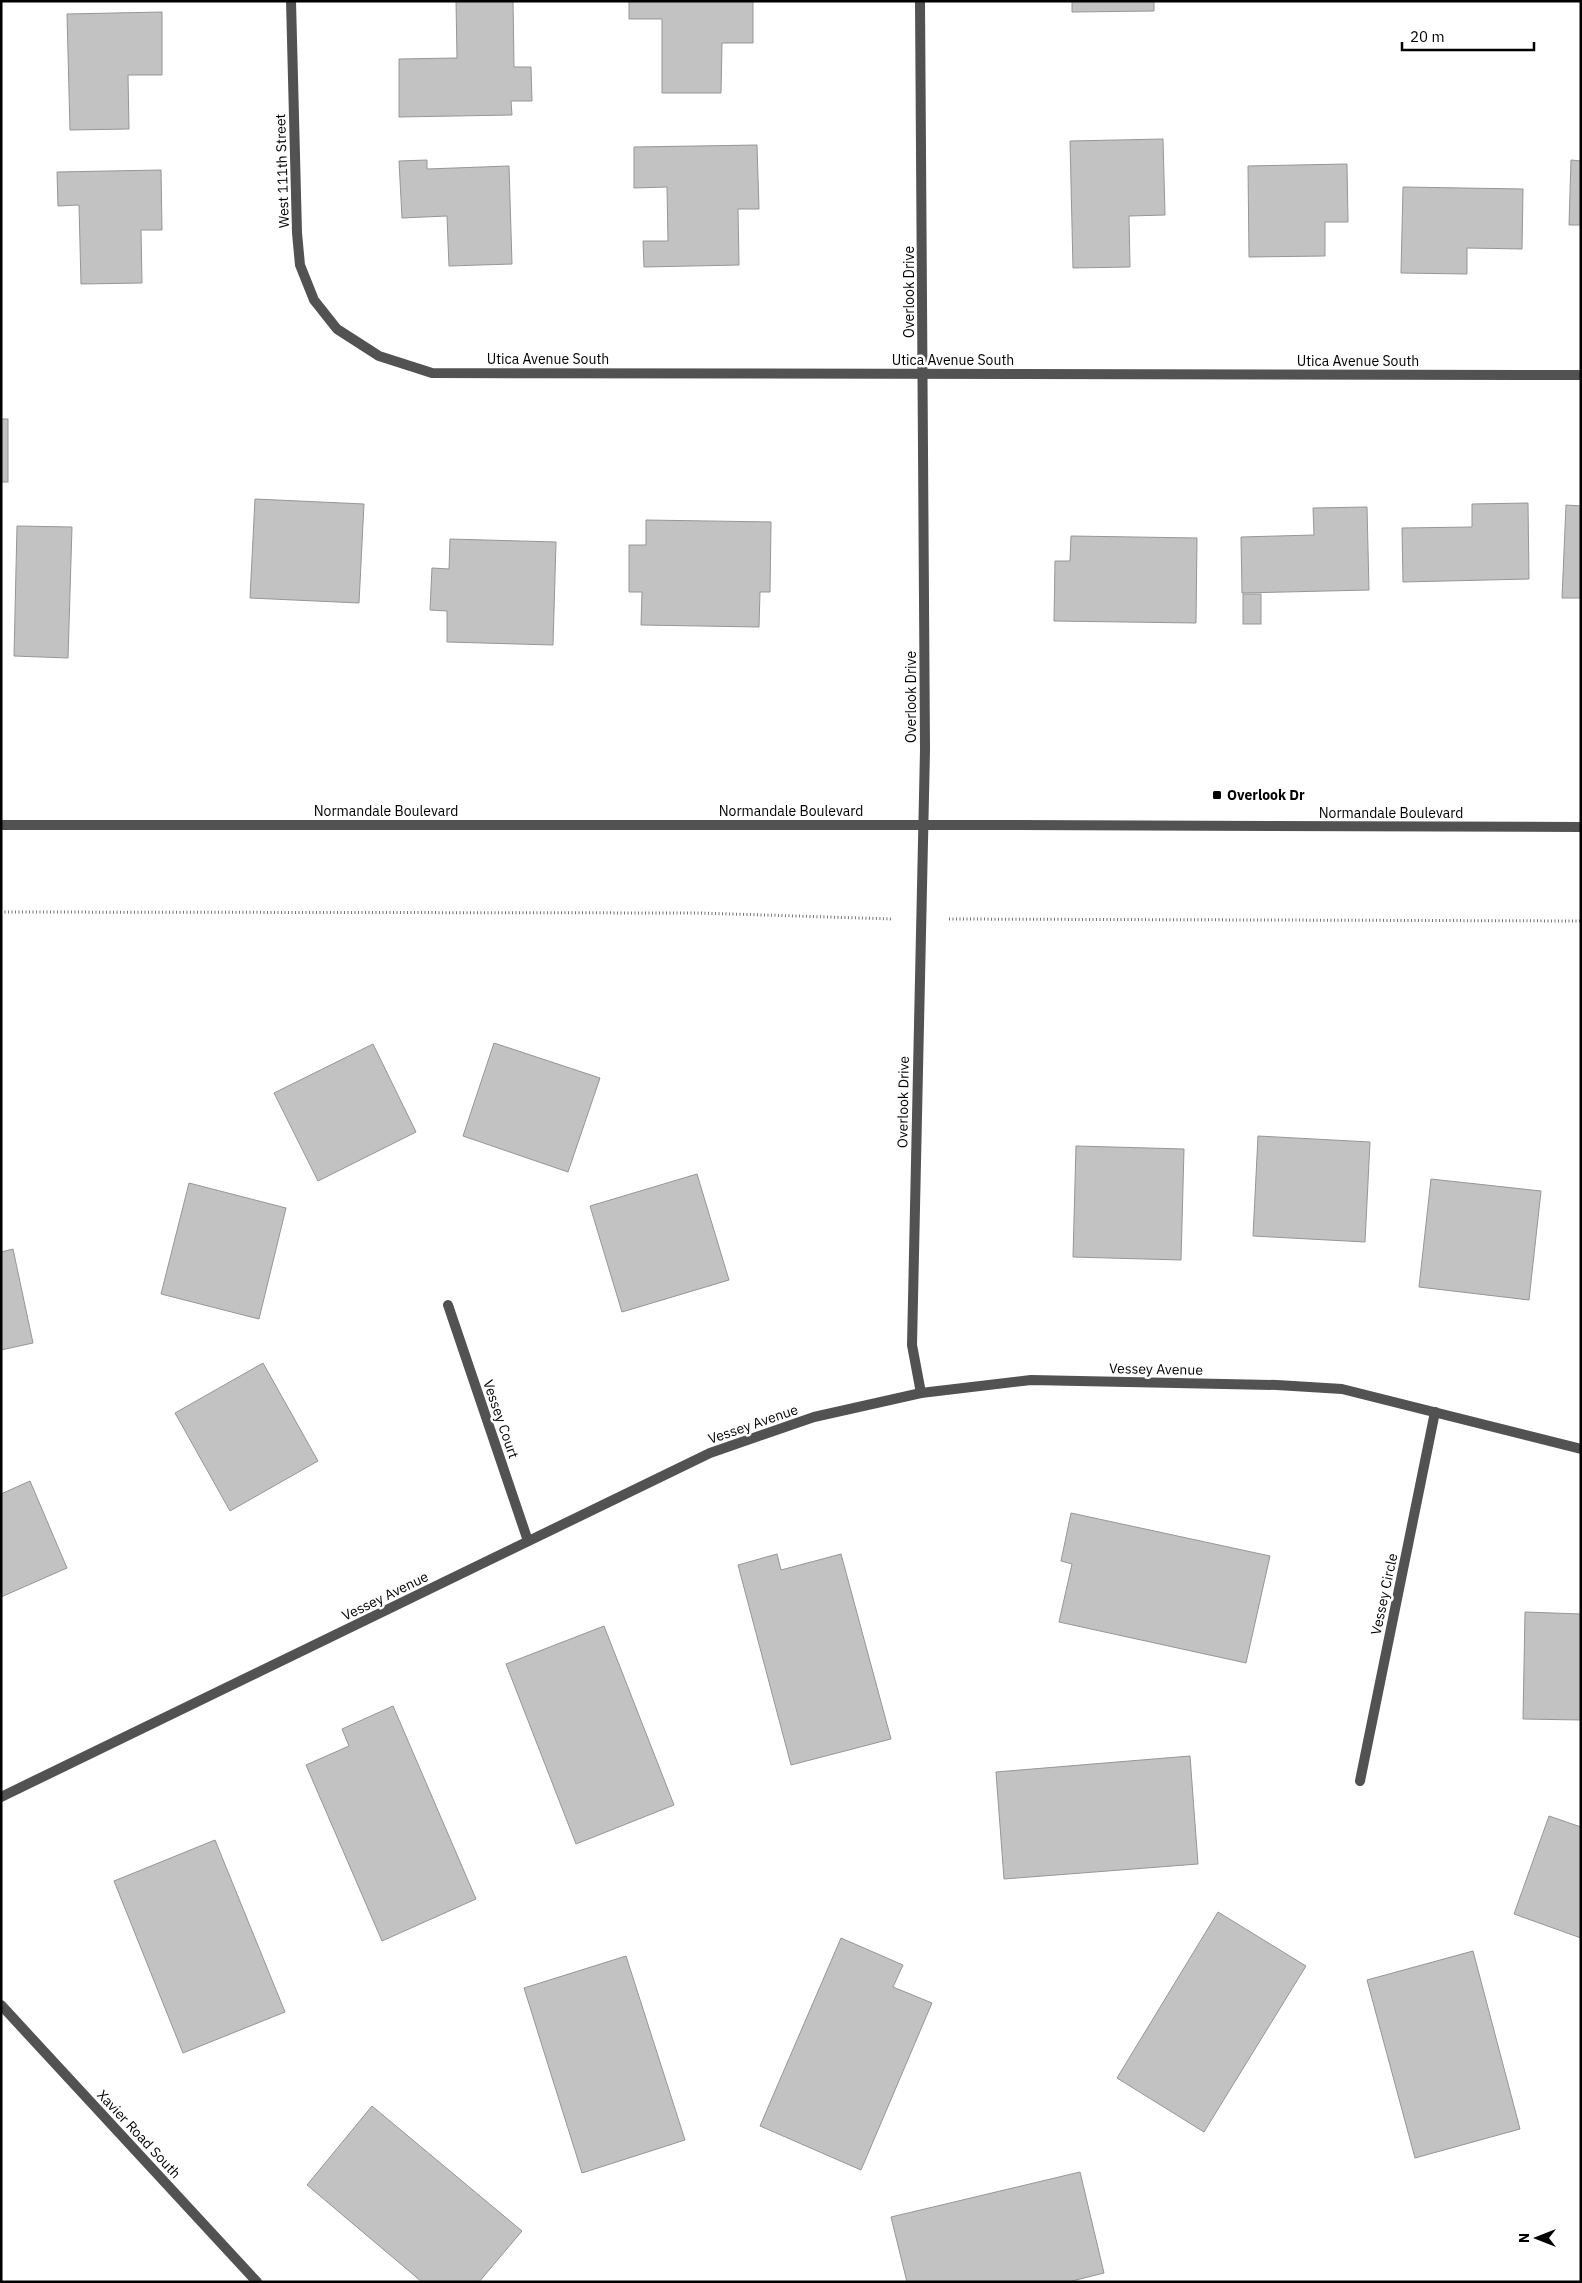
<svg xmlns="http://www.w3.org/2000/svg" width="1582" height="2283" font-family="'IBM Plex Sans',sans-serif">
	<rect width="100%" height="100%" fill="#fff"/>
	<g fill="#c2c2c2" stroke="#969696">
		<polygon points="456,1 513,1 514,67 531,67 532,101 511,101 512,115 399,117 399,59 457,58"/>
		<polygon points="629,1 753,1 753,43 722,43 721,93 662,93 662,19 629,19"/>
		<polygon points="1072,1 1154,1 1154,11 1072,12"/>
		<polygon points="162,12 162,75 128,75 129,129 70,130 67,14"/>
		<polygon points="1163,139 1165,215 1129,216 1130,267 1073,268 1070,141"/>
		<polygon points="757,145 759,209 738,209 739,265 644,267 643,241 668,241 667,187 634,188 634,147"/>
		<polygon points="427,160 427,169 509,166 512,264 449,266 447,216 402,218 399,161"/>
		<polygon points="1571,160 1581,161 1581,225 1569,225"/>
		<polygon points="1347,164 1348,222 1325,222 1325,256 1249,257 1248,166"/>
		<polygon points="161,170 162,230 141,230 142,283 81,284 79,205 58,206 57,172"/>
		<polygon points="1403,187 1523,189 1522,249 1467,248 1467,274 1401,273"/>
		<rect x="1" y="419" width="7" height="63"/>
		<polygon points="255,499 364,504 359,603 250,598"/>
		<polygon points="1528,503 1529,579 1403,582 1402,528 1472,527 1472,504"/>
		<polygon points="1566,505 1581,506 1581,598 1562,598"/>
		<polygon points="1367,507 1369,590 1242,593 1241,537 1314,535 1313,508"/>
		<polygon points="646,520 771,522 770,592 760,592 759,627 641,625 642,592 629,592 629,545 646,545"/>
		<polygon points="17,526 72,527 68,658 14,656"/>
		<polygon points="1071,536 1197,538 1196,623 1054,621 1055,561 1070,561"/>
		<polygon points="450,539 556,542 553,645 447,642 447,611 430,610 432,568 449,569"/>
		<rect x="1243" y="594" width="18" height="30"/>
		<polygon points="494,1043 600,1078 568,1172 463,1136"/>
		<polygon points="373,1044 416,1132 318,1181 274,1093"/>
		<polygon points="1258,1136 1370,1142 1365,1242 1253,1236"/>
		<polygon points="1076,1146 1184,1149 1181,1260 1073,1257"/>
		<polygon points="697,1174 729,1280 622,1312 590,1206"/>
		<polygon points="1431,1179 1541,1191 1529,1300 1419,1287"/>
		<polygon points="189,1183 286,1208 259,1319 161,1294"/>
		<polygon points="13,1249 33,1343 1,1350 1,1252"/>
		<polygon points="263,1363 318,1461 230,1511 175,1413"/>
		<polygon points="30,1481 67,1568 1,1597 1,1494"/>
		<polygon points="1071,1513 1270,1556 1246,1663 1059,1622 1072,1564 1061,1561"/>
		<polygon points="777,1554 781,1570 841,1554 891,1739 791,1765 738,1565"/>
		<polygon points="1525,1612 1581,1614 1581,1720 1523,1719"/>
		<polygon points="604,1626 674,1805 576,1844 506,1664"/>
		<polygon points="393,1706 476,1899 382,1941 306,1765 349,1746 342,1729"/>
		<polygon points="1190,1756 1198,1864 1004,1879 996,1772"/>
		<polygon points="1549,1816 1581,1827 1581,1938 1514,1914"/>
		<polygon points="215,1840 285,2012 183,2053 114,1881"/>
		<polygon points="1218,1912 1306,1966 1204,2132 1117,2078"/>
		<polygon points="841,1938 903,1965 893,1987 932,2003 861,2170 760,2126"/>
		<polygon points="1473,1951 1520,2129 1415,2158 1367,1980"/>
		<polygon points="626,1956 685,2140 582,2173 524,1988"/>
		<polygon points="372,2106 522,2231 479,2282 422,2282 307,2185"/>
		<polygon points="1080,2172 1104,2273 1068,2282 907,2282 891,2217"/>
	</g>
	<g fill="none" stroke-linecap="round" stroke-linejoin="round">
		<g stroke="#747474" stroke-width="3" stroke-dasharray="1 2.5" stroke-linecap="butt">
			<polyline points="1,912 699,913 893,919"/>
			<polyline points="949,919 1581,921"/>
		</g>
		<g stroke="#525252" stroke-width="10">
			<polyline points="291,1 297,233 300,265 314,300 337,329 379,356 432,373 1581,375"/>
			<polyline points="920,1 925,750 912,1345 921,1393"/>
			<polyline points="448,1305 528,1541"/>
			<polyline points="1360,1781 1435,1412"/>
			<polyline points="1,1797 710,1453 814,1417 921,1393 1031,1380 1277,1385 1342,1389 1581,1449"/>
			<polyline points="1,2005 257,2282"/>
		</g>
		<polyline stroke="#525252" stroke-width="10" points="1,825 991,825 1581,827"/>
	</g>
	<rect fill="#000" stroke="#fff" stroke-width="2" x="1212" y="790" width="10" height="10" rx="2.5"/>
	<g text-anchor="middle" stroke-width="5" stroke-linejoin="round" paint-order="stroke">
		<g font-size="14" fill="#000" stroke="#fff">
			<text transform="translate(282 171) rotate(-92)" y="5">West 111th Street</text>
			<text transform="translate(909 292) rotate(-90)" y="5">Overlook Drive</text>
			<text x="548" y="364">Utica Avenue South</text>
			<text x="953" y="365">Utica Avenue South</text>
			<text x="1358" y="366">Utica Avenue South</text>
			<text transform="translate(911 697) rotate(-90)" y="5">Overlook Drive</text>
			<text x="386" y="816">Normandale Boulevard</text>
			<text x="791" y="816">Normandale Boulevard</text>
			<text x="1391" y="818">Normandale Boulevard</text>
			<text transform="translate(903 1102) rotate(-89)" y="5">Overlook Drive</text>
			<text transform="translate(1156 1369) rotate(1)" y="5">Vessey Avenue</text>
			<text transform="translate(501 1419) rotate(71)" y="5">Vessey Court</text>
			<text transform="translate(753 1424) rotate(-19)" y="5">Vessey Avenue</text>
			<text transform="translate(1384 1594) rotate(-78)" y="5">Vessey Circle</text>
			<text transform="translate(385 1596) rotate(-26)" y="5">Vessey Avenue</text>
			<text transform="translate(139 2134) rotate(47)" y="5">Xavier Road South</text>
		</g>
		<g font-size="14" font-weight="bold" fill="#000" stroke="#fff" text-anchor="start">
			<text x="1227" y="800">Overlook Dr</text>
		</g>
	</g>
	<rect width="1582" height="2283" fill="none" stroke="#000000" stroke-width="5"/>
	<g transform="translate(1537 2238) rotate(270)" stroke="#ffffff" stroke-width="4" paint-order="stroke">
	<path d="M0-4L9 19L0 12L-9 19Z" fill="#000000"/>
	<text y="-8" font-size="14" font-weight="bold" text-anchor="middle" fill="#000000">N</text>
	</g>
	<path d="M1402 42v8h132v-8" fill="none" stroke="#000000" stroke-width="2.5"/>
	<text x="1410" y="42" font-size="15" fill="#000000" stroke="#ffffff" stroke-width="4" paint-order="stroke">20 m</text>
</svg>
